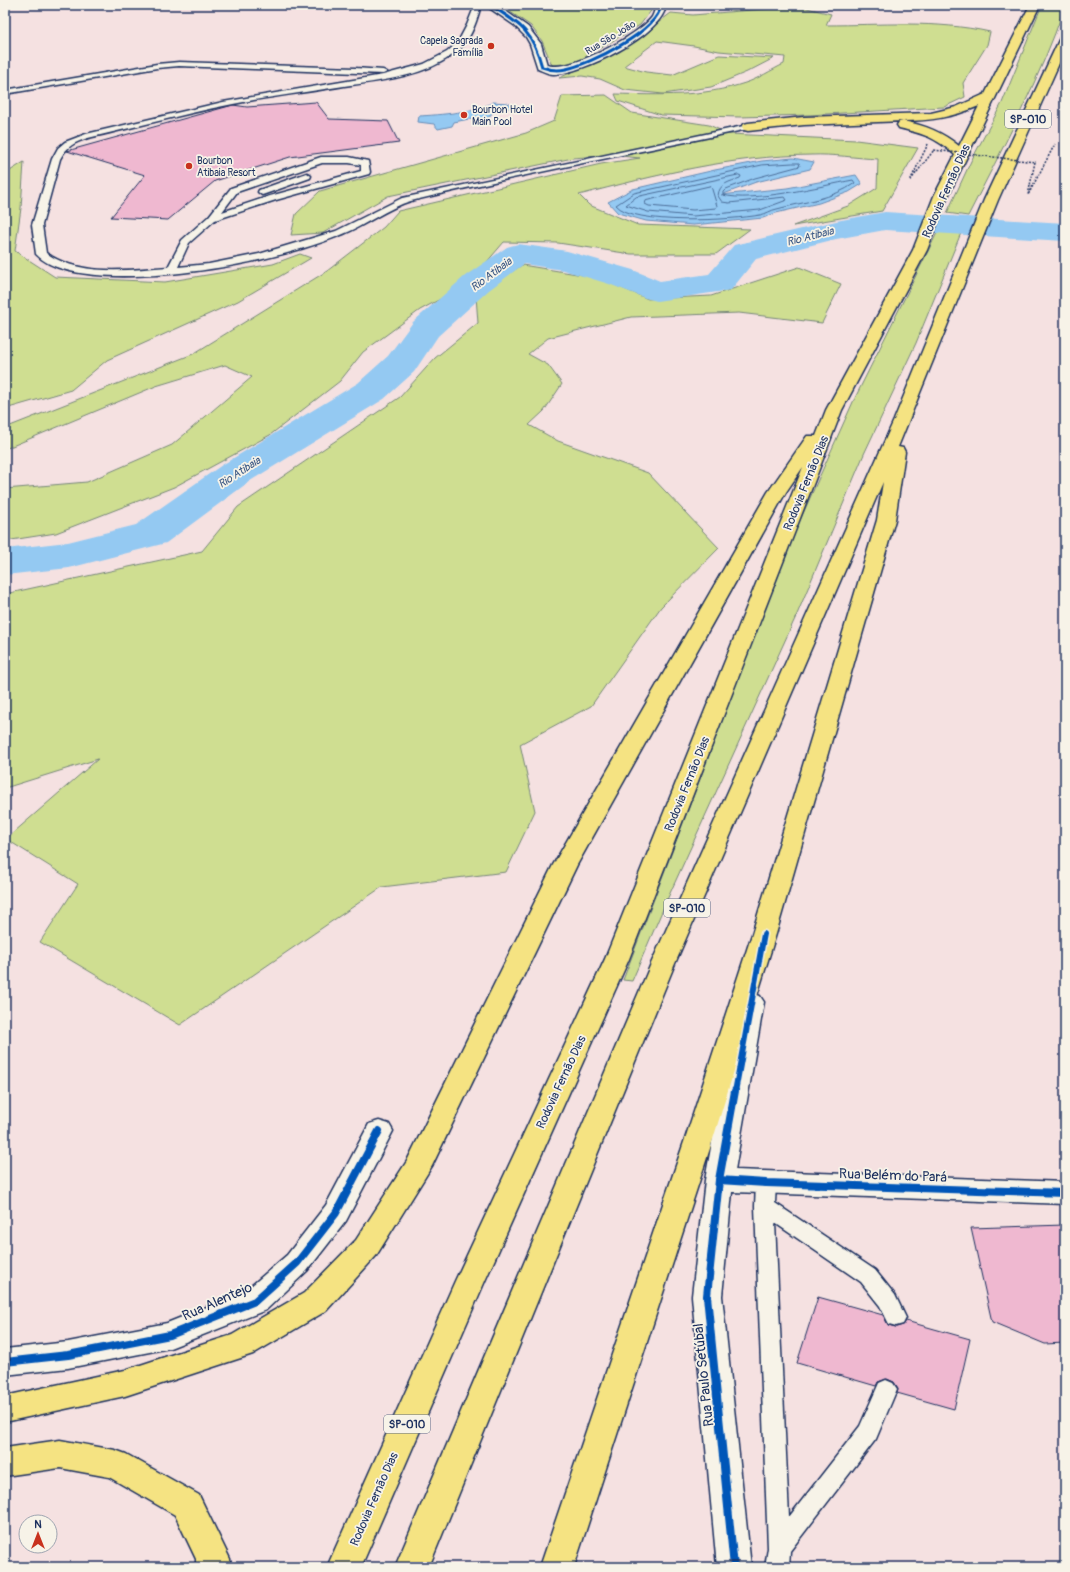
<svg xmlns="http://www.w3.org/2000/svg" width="1070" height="1572" font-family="Pangolin,sans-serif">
	<rect width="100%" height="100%" fill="#f5e1e1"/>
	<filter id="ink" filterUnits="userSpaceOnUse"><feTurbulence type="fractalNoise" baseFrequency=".025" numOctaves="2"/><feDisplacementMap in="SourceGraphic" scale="8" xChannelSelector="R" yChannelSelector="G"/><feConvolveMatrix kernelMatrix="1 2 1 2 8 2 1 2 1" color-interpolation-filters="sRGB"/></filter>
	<g filter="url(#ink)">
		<g fill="#cfde91" stroke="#758678">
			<polygon points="500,5 652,5 654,7 640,25 575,63 552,65 542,41 531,26"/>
			<path d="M 1042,5 L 1065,6 C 1040,79 1003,147 968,216 L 947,213 L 971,161 L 1002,103 Z"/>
			<path d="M 799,6 L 831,14 L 826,25 C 881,25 936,20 990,32 L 987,45 L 963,83 L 965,97 L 944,107 L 809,115 L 740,117 L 661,115 L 618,101 L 615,94 C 659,95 703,97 745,83 C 758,79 771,70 784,64 L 785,57 L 719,51 L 694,46 L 657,41 L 624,66 L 646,72 L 672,75 L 719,55 L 774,58 L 747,72 L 711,87 L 663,94 L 625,90 L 600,79 L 582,76 L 559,78 C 599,60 637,40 671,13 L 693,15 Z"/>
			<path d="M 606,95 L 632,113 L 709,125 L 729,134 L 856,140 L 918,148 L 882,211 L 793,226 L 848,206 L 877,188 L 878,159 C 856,158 833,154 811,155 C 732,156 656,175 579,195 L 589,205 L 638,225 L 750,229 L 716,254 L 631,254 L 558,243 L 504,242 L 468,284 L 420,310 L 363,352 L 340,381 L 270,435 L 174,487 L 56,533 L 5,541 L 5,489 L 87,482 L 172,445 L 252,377 L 225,365 L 156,386 L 5,449 L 5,428 L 193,354 L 327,271 L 384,227 L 398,211 L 601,164 L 640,158 L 610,155 L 573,158 L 388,196 L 323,233 L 291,235 L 296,214 L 320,191 L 526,133 L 554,121 L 562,96 Z"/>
			<polygon points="24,162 21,208 15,251 55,277 165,282 273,264 300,254 311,258 238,301 107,360 71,390 5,409 5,174"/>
			<polygon points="938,231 961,233 916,343 864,454 798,612 666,902 632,981 623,980 792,538 853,402"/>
			<polygon points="522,265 595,277 648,299 711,296 799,267 841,284 822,323 739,313 631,317 548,338 528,354 548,365 562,384 544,411 529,425 558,441 648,473 719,548 661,607 591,706 520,744 535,811 506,872 382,887 180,1025 40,942 78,884 6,839 98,759 5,788 5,594 202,551 238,507 400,397 435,358 478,323 476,296"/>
		</g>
		<g fill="#94c9f2" stroke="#648bb7">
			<path d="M 493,102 L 507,103 L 517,107 L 494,111 L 487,119 L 480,120 L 469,119 L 454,122 L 452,126 L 438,129 L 434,124 L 418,122 L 419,116 C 438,115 478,112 493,102 Z"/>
			<polygon points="793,158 814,162 810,169 756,182 721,195 787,188 856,175 862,184 849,192 819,203 776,213 763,218 693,225 646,221 618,213 608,202 633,189 715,170 762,161"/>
		</g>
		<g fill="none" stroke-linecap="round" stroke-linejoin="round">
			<g stroke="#4b6d99" stroke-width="1">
				<path d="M 793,163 L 799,163 L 800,166 L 755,178 L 726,189 L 723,192 L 723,195 C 751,203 822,186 853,180 L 855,183 C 833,199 803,202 777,209 C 771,210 766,214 760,215 C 733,220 633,226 616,205 L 634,193 L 762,165 Z"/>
				<path d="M 739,175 L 741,176 L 740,178 C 730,182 719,183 718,196 L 722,202 L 729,203 L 785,197 L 787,200 L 760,210 L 693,216 L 648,212 L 626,205 L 636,197 Z"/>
				<polygon points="711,186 717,206 716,208 693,210 649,206 645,204 646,201"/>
			</g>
			<polygon fill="#94c9f2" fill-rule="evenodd" points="885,212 1065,223 1065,241 885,230 836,239 756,259 731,290 657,301 645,298 609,284 563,270 524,264 489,290 438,336 414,372 384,399 250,481 166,543 69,568 5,575 5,549 68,542 136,525 222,465 358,383 388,356 413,322 465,276 507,247 518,244 567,251 633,270 660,281 709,274 734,245 836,221"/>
		</g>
		<g fill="#efb8d0" stroke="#1b2f5e">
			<polygon points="316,102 329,119 388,121 399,143 290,157 215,181 168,220 111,217 145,175 67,151 233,105 247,107"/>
			<polygon points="1065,1225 1065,1343 1045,1344 992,1322 971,1228"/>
			<polygon points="818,1297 883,1315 888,1325 896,1327 903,1325 906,1321 970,1339 954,1409 897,1393 898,1388 894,1382 887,1379 878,1382 876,1386 797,1363"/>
		</g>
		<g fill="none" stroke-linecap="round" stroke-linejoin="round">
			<defs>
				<g id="lane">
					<path d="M 475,5 L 481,5 C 476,24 469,45 451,56 C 421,77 380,81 344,86 C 314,91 284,95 254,100 C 198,110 144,125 88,138 C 75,142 67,146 60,159 L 42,225 L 46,253 C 81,277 128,270 168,267 L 182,240 L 209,216 L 231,188 L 321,157 L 349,157 L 368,161 L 370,172 L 369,174 L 276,200 L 215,220 L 189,243 L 178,267 L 209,264 L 259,254 L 336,231 L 402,198 L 748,125 L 752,127 L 748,129 C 636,153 522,174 411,201 C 389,207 363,227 341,235 C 316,245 289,253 263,259 C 216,271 71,293 36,254 L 32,225 L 52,159 L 58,148 L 65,142 L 86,134 L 223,102 L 383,75 L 424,64 L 447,52 L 458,42 L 467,25 ZM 322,163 L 349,163 L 361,165 L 361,171 L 270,196 L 222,212 L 237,192 Z"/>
					<polygon points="179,62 355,68 383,70 387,72 383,74 179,66 157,68 5,94 5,90 157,64"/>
					<polygon points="307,173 311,176 310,178 265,194 262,195 258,192 259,190"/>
					<polygon points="766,1176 773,1178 776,1183 775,1203 875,1270 895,1295 906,1318 903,1324 896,1326 889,1324 880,1306 861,1282 775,1223 789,1517 860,1426 879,1383 886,1380 893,1383 897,1389 876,1439 790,1551 789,1567 765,1567 768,1548 755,1206 756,1183 759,1178"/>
				</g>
				<g id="street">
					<path d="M 485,5 L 497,5 L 528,27 L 541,44 L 547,65 C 569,73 639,35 652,17 C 654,13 655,9 656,5 L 666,5 C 663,35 580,75 553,74 C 548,74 543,71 538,69 L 530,44 L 526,37 L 514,25 Z"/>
					<polygon points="751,993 760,996 764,1002 735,1170 1065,1182 1065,1204 732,1192 722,1296 751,1567 717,1567 692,1296 705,1180 738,1002 742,996"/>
					<polygon points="379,1121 389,1124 393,1131 346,1221 307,1271 266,1310 170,1348 68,1368 5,1375 5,1349 68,1342 167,1323 244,1292 287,1255 326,1205 369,1124"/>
				</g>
				<g id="highway">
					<path d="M 1030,5 L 1040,5 L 948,196 L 927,250 L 842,410 L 629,959 L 485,1281 L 361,1567 L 327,1567 L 455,1281 L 605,959 L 803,467 L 786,492 L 577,865 L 432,1166 L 376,1256 L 326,1311 L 253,1354 L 125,1396 L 5,1422 L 5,1396 L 125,1370 L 232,1335 L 304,1293 L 356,1240 L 407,1161 L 553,865 L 768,492 L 807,436 L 816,436 L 826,410 L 913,250 L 934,196 L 955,155 C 935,137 924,134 899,128 L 897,125 L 899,122 L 903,121 L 804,125 L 748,131 L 744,130 L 742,127 L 744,124 L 748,123 L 804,117 L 931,113 L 956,107 L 985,94 ZM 979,106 L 959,146 C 942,132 925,125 903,121 C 931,121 953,117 979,106 Z"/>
					<polygon points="1065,35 1065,50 998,200 898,447 903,448 905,452 895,520 776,934 714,1136 574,1567 540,1567 686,1136 752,934 877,520 883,482 674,966 429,1567 395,1567 650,966 894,420 984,200 1060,38"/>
					<polygon points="60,1440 115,1450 126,1454 199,1495 230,1559 230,1567 196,1567 196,1559 175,1515 109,1477 60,1468 5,1476 5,1448"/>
				</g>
			</defs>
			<use href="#lane" stroke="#1b2f5e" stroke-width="3"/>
			<use href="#street" stroke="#1b2f5e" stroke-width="3"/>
			<use href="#highway" stroke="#1b2f5e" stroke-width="3"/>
			<use href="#lane" fill="#f7f3e8" fill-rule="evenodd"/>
			<use href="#street" fill="#f7f3e8" fill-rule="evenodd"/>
			<use href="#highway" fill="#f5e382" fill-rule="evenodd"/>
			<polyline stroke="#1b2f5e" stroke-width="1.5" stroke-dasharray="2 1.5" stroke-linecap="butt" points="928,144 910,181 934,150 1035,162 1028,195 1055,144"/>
			<defs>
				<path id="cycleway-far2" d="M 490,5 C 520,24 533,31 542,67 C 550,70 557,71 566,69 C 590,64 658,31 661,5"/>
				<polyline id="cycleway-far1" points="735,1092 764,934"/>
				<g id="cycleway">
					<polyline points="719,1180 766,1183 1065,1193"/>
					<polyline points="5,1362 68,1355 170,1335 255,1301 297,1263 336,1213 379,1131"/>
					<polyline points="734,1567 707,1296 719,1180 735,1091"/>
				</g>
			</defs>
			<use href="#cycleway-far2" stroke="#f7f3e8" stroke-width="4.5"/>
			<use href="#cycleway-far1" stroke="#f7f3e8" stroke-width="9"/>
			<use href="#cycleway" stroke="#f7f3e8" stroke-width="10"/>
			<use href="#cycleway-far2" stroke="#0057b8" stroke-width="3"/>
			<use href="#cycleway-far1" stroke="#0057b8" stroke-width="6"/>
			<use href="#cycleway" stroke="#0057b8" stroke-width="8"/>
		</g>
	</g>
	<g fill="#c8321e" stroke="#f7f3e8" stroke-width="1.5">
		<circle cx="491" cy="46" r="4"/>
		<circle cx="464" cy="115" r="4"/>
		<circle cx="189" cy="166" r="4"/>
	</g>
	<g text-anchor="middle" stroke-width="3.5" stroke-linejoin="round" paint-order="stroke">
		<g font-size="10" fill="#1b2f5e" stroke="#f7f3e8">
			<text transform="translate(610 37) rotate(-31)" y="4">Rua São João</text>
		</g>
		<g font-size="10" fill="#1b2f5e" stroke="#f7f3e8" text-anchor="start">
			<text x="483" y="44" text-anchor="end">Capela Sagrada<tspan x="483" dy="12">Família</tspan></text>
			<text x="472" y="113">Bourbon Hotel<tspan x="472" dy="12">Main Pool</tspan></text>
			<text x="197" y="164">Bourbon<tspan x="197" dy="12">Atibaia Resort</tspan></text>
		</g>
		<g fill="#f7f3e8" stroke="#5d6a87" stroke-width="1">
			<rect x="1005" y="110" width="46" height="18" rx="3"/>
			<rect x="664" y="899" width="46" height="18" rx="3"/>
			<rect x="384" y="1415" width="46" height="18" rx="3"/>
		</g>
		<g font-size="11" font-weight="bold" fill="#1b2f5e">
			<text x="1028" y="123">SP-010</text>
			<text x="687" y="912">SP-010</text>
			<text x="407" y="1428">SP-010</text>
		</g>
		<g font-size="11" font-style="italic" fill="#395683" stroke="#f7f3e8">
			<text transform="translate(810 236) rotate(-14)" y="4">Rio Atibaia</text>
			<text transform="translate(491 274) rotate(-37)" y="4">Rio Atibaia</text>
			<text transform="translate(239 472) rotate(-33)" y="4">Rio Atibaia</text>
		</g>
		<g font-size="12" fill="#1b2f5e" stroke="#f7f3e8">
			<text transform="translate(946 191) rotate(-66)" y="4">Rodovia Fernão Dias</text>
			<text transform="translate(806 483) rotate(-68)" y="4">Rodovia Fernão Dias</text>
			<text transform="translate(687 784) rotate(-68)" y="4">Rodovia Fernão Dias</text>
			<text transform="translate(561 1082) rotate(-65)" y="4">Rodovia Fernão Dias</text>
			<text transform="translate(374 1499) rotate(-66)" y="4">Rodovia Fernão Dias</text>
		</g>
		<g font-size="14" fill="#1b2f5e" stroke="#f7f3e8">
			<text transform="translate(893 1175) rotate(2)" y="5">Rua Belém do Pará</text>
			<text transform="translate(217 1301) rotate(-24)" y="5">Rua Alentejo</text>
			<text transform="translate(703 1375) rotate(-96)" y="5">Rua Paulo Setúbal</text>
		</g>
	</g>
	<rect width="1070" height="1572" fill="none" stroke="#f7f3e8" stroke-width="20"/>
	<rect x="10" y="10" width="1050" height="1552" fill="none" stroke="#1b2f5e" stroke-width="1.5" filter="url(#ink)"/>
	<g transform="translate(38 1534)"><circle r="19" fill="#f7f3e8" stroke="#9fa5b1"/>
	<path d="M0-3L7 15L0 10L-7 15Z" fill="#c8321e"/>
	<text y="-6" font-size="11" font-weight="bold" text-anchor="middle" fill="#1b2f5e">N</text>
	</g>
</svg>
